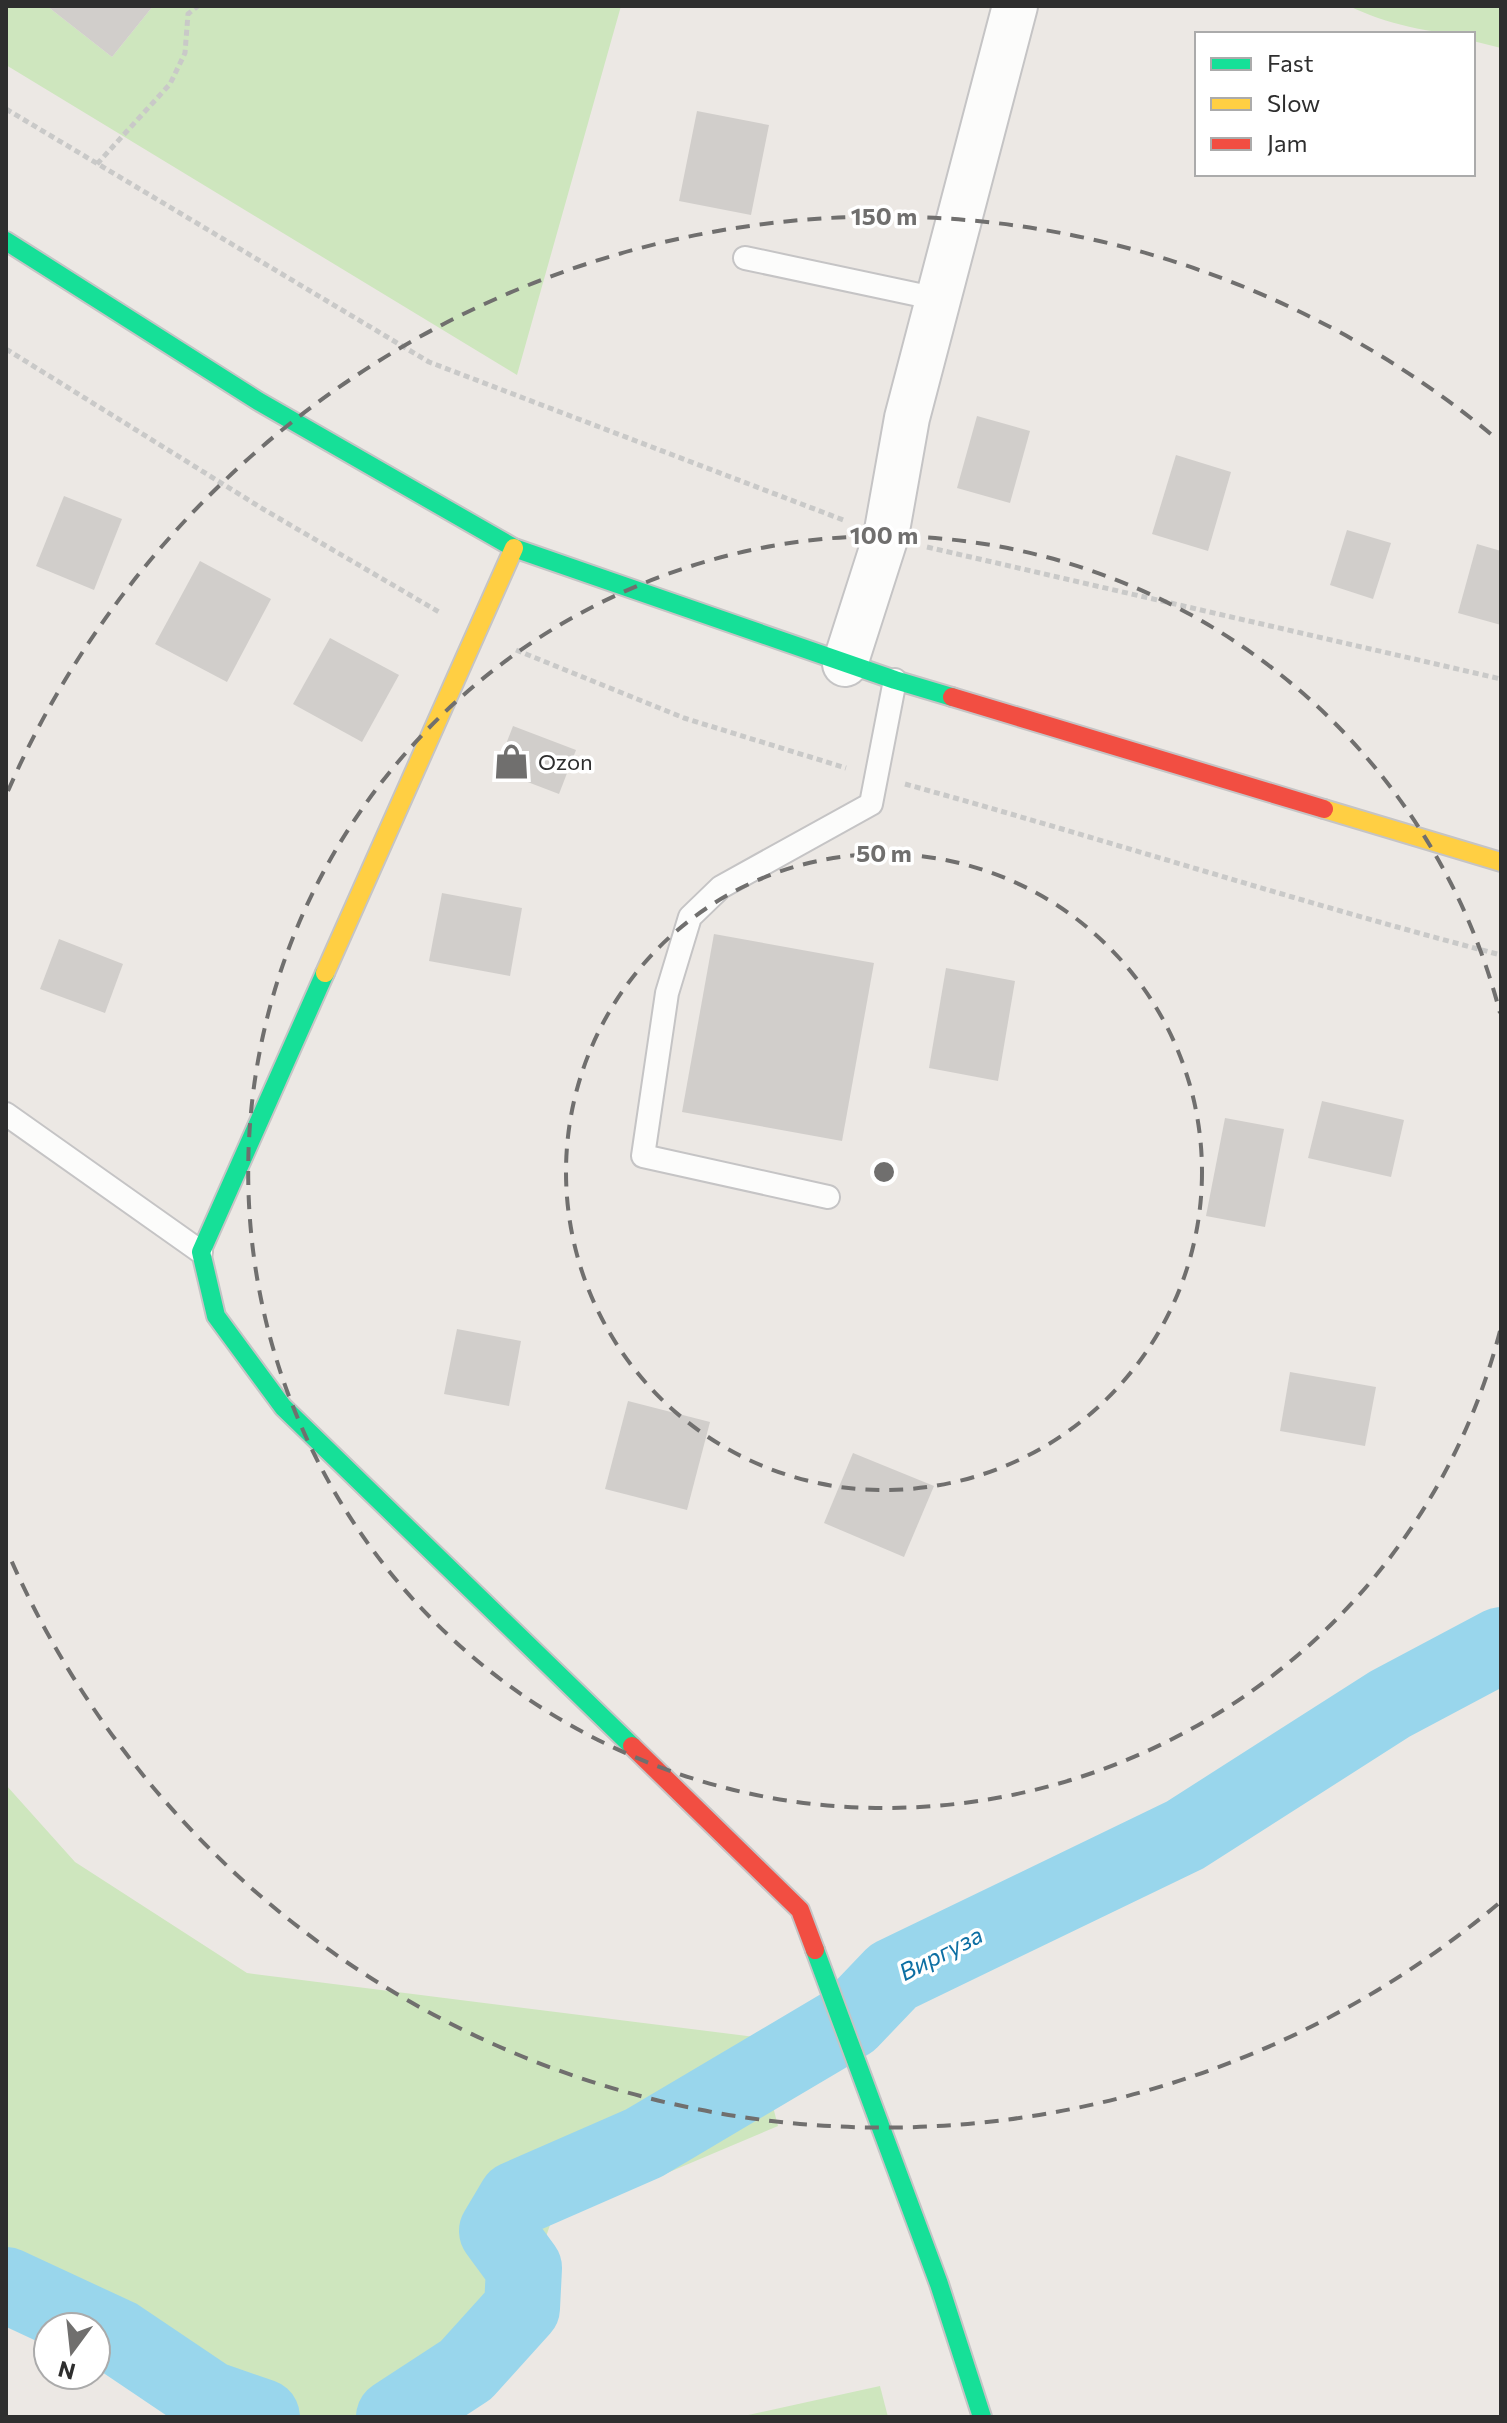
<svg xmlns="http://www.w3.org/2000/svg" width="1507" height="2423" font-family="Commissioner,sans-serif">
	<rect width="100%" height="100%" fill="#ece8e4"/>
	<g fill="#cee6be">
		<polygon points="6,6 47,6 112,57 153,6 621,6 517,375 6,65"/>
		<path d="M 1349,6 L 1501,6 L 1501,48 L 1473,41 L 1473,34 C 1431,34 1386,24 1349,6 Z"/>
		<polygon points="6,1785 75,1862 247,1973 755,2037 778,2126 551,2222 522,2308 466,2370 394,2417 262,2417 210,2399 118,2337 6,2285"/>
		<polygon points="880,2386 888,2417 739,2417"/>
	</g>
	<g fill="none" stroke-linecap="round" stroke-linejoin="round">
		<g stroke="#99d6ec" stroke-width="76">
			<polyline points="6,2285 118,2337 210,2399 262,2417"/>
			<polyline points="394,2417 466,2370 522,2308 524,2268 497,2231 516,2199 644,2143 850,2021 893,1976 1185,1835 1390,1704 1501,1645"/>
		</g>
	</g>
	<g fill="#d1cecb">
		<polygon points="47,6 153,6 112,57"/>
		<polygon points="697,111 769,125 751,215 679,201"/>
		<polygon points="977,416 1030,431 1010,503 957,488"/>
		<polygon points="1176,455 1231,472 1208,551 1152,534"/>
		<polygon points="64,496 122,519 94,590 36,566"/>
		<polygon points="1347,530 1391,543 1373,599 1330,585"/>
		<polygon points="1477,544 1501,551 1501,625 1458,613"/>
		<polygon points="200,561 271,599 227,682 155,644"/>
		<polygon points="330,638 399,675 362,742 293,704"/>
		<polygon points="513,726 576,750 559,794 496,770"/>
		<polygon points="442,893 522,908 510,976 429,961"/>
		<polygon points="714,934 874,963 842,1141 682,1112"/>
		<polygon points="59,939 123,964 105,1013 40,989"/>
		<polygon points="946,968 1015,981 998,1081 929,1068"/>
		<polygon points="1322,1101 1404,1120 1391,1177 1308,1158"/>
		<polygon points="1225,1118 1284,1129 1265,1227 1206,1216"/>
		<polygon points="457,1329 521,1341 509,1406 444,1394"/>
		<polygon points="1290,1372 1376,1387 1365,1446 1280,1431"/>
		<polygon points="628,1401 710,1422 687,1510 605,1489"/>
		<polygon points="853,1453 934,1486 904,1557 824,1523"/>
	</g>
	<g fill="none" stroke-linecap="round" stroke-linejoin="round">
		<defs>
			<g id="lane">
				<polyline points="745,258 938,299"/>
				<polyline points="6,1114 201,1252"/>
				<polyline points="828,1197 643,1156 667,993 690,917 721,887 871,804 895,680"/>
			</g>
			<polyline id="street" points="845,664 886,536 907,418 1015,6"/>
			<g id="fast">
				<polyline points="6,241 258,401 514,548 895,680 952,697"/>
				<polyline points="325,973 201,1252 216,1316 283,1407 632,1746"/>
				<polyline points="815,1950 939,2284 982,2417"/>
			</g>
			<g id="slow">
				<polyline points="1324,809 1501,862"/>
				<polyline points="325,973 514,548"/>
			</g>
			<g id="jam">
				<polyline points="952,697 1324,809"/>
				<polyline points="632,1746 800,1910 815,1950"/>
			</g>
		</defs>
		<use href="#lane" stroke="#c5c4c5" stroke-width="26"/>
		<use href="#street" stroke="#c5c4c5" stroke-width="48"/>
		<use href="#fast" stroke="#c5c4c5" stroke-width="22"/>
		<use href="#slow" stroke="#c5c4c5" stroke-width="22"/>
		<use href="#jam" stroke="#c5c4c5" stroke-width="22"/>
		<g stroke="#c9c9c8" stroke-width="5" stroke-dasharray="6 4" stroke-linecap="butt">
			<polyline points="6,109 429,362 846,521"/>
			<polyline points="97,164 170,84 185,53 188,14 198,6"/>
			<polyline points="6,349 263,509 439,612"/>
			<polyline points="927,547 1501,679"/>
			<polyline points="516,650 684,718 846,768"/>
			<path d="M 905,784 C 1104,839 1301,903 1501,955"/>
		</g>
		<use href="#lane" stroke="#fcfcfb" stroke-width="22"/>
		<use href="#street" stroke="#fcfcfb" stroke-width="44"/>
		<use href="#fast" stroke="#16e098" stroke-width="18"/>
		<use href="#slow" stroke="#ffcf43" stroke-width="18"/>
		<use href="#jam" stroke="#f24e42" stroke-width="18"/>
	</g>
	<g fill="none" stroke="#706f6e" stroke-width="4" stroke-dasharray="14 10">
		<circle cx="884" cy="1172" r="318"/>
		<path d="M1500 1331A636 636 0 1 1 1500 1013"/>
		<path d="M1498 1904A955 955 0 0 1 8 1553M8 791A955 955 0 0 1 1498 440"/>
	</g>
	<defs>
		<symbol id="shop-bare" viewBox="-9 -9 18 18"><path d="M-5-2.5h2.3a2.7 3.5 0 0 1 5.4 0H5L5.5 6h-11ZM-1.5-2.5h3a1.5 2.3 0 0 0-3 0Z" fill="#706f6e" stroke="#fff" stroke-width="2.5" paint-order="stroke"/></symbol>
	</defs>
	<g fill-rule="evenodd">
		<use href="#shop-bare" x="486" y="736" width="51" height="51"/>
	</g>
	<g text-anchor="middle" stroke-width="7" stroke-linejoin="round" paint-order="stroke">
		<g font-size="22" fill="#2e2e2e" stroke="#fff" text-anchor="start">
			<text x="538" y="770">Ozon</text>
		</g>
		<g font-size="24" font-style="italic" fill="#0d6fa3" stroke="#fff">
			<text transform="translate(941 1954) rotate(-27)" y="8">Виргуза</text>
		</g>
	</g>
	<circle cx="884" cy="1172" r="12" fill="#706f6e" stroke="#fff" stroke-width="4"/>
	<g font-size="24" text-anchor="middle" font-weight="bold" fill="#706f6e" stroke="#fff" stroke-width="7" stroke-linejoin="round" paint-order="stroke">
		<text x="884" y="225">150 m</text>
		<text x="884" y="544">100 m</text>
		<text x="884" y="862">50 m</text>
	</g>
	<rect width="1507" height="2423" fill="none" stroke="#2e2e2e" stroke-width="16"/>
	<rect x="1195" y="32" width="280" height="144" fill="#ffffff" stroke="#ababab" stroke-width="2"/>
	<rect x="1211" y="58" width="40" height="12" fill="#16e098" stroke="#ababab" stroke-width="2"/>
	<text x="1267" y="72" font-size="24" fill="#2e2e2e">Fast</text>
	<rect x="1211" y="98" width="40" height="12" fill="#ffcf43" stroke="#ababab" stroke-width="2"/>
	<text x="1267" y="112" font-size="24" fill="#2e2e2e">Slow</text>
	<rect x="1211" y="138" width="40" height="12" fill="#f24e42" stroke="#ababab" stroke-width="2"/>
	<text x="1267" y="152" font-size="24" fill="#2e2e2e">Jam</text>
	<g transform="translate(72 2351) rotate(195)"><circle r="38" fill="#ffffff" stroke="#ababab" stroke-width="2"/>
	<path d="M0-6L14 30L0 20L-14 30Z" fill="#706f6e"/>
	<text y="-12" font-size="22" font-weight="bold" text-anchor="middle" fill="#2e2e2e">N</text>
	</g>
</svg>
